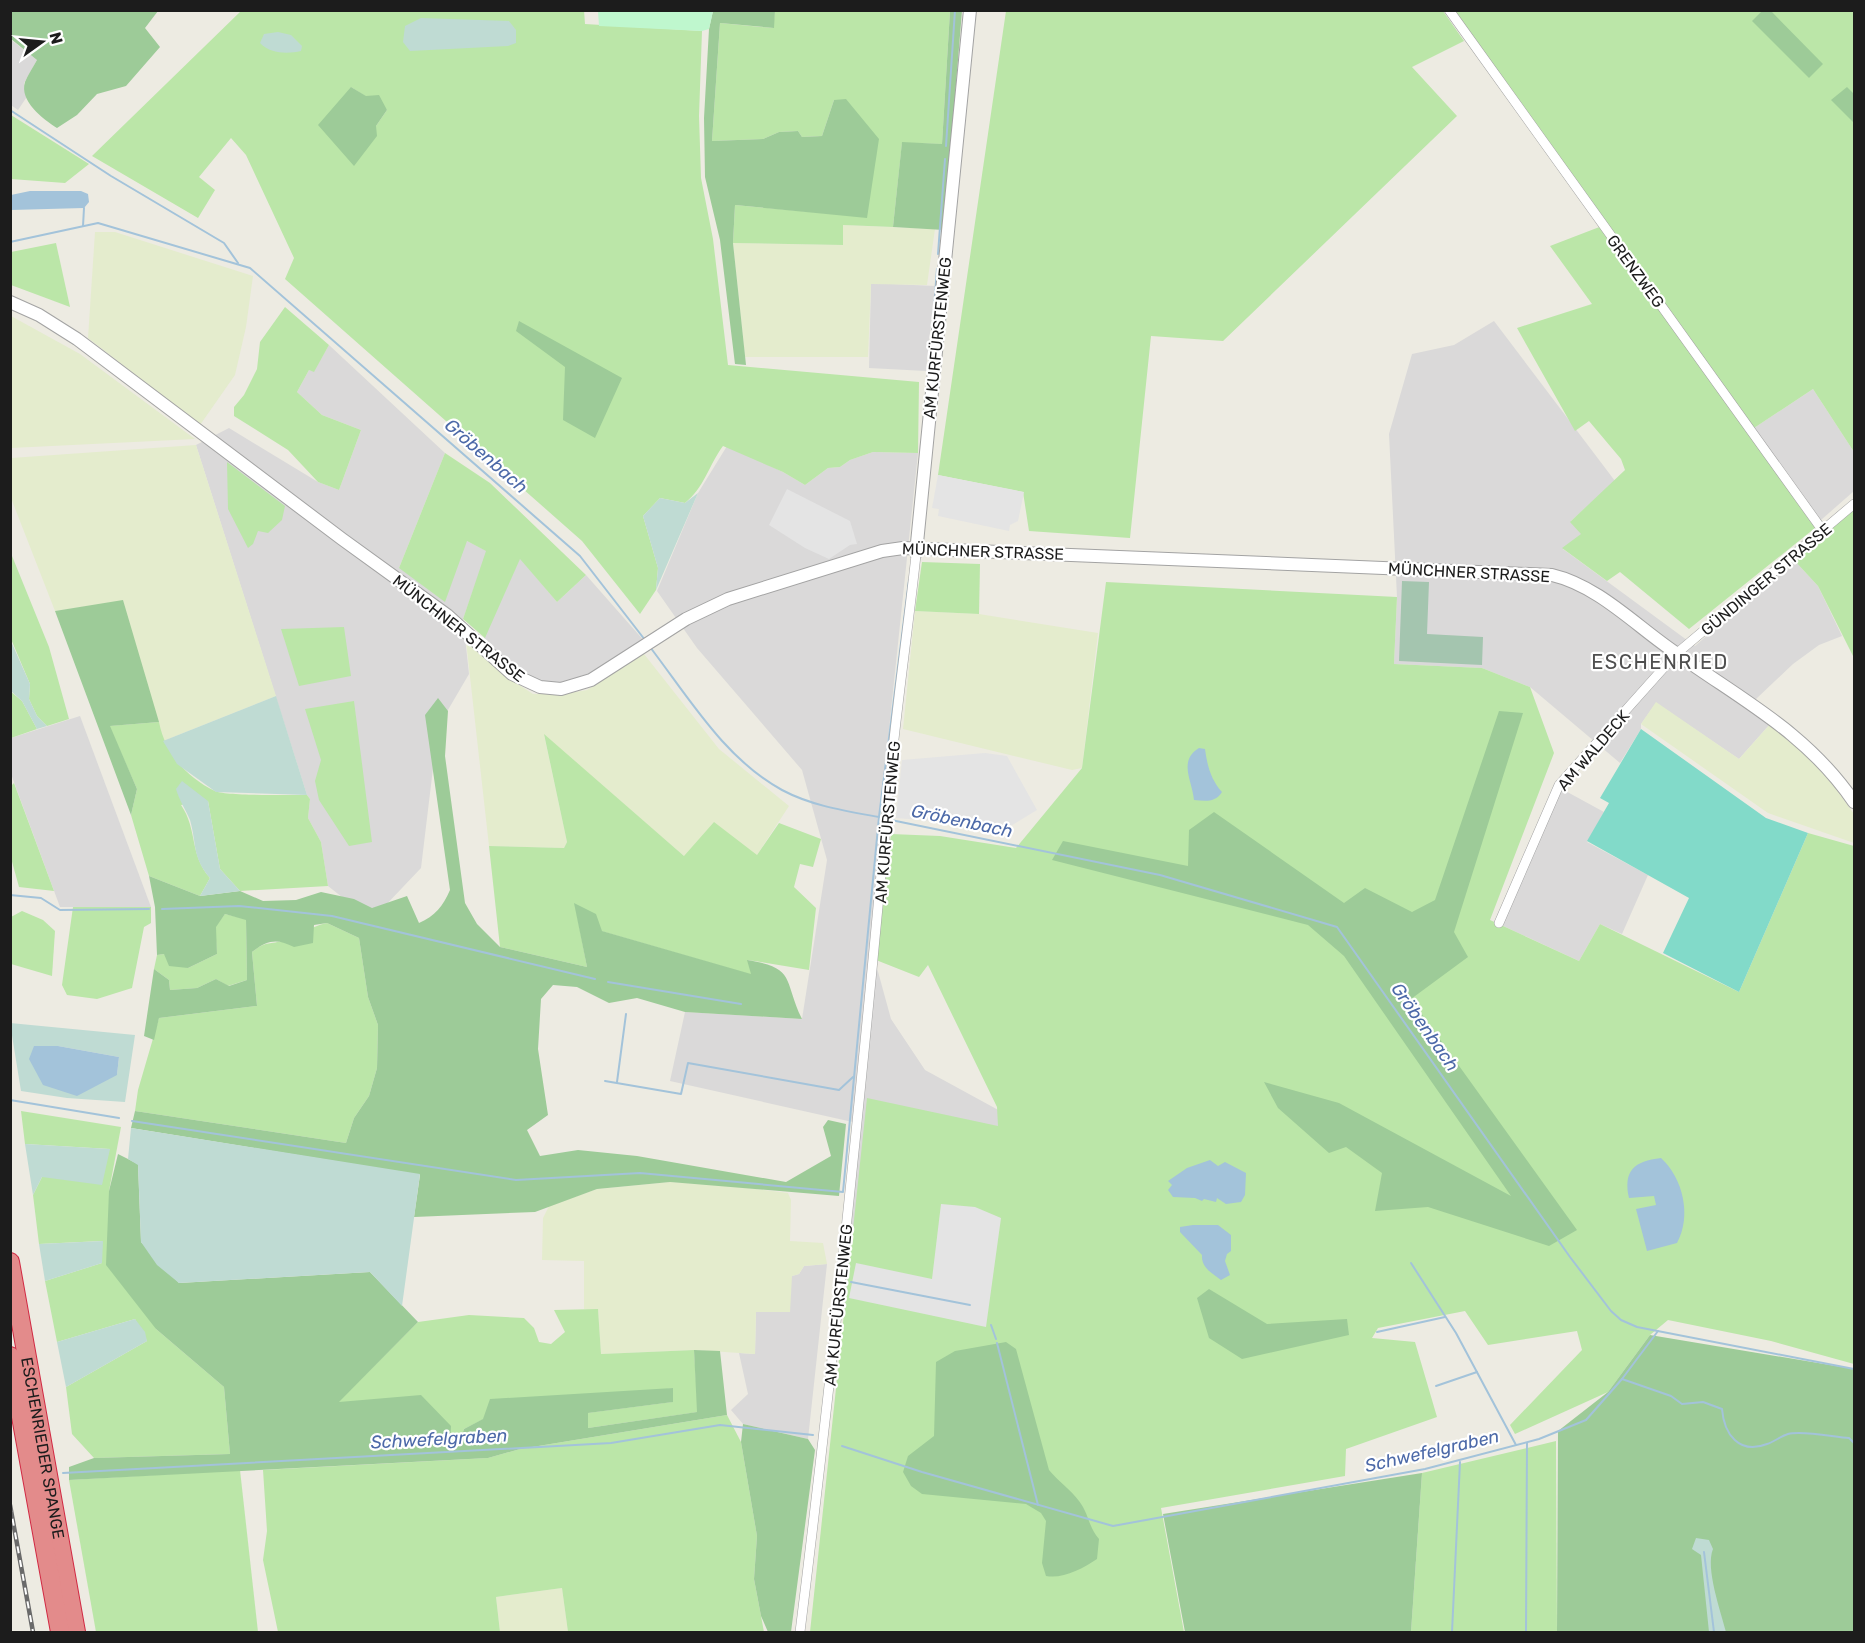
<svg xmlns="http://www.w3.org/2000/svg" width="1865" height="1643" font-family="Rubik,sans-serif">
	<rect width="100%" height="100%" fill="#edebe2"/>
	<g fill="#dad9d9">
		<polygon points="10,39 37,60 24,83 26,98 18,110 11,105"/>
		<polygon points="871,283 935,286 926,371 869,368"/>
		<polygon points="1494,321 1615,481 1571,521 1582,534 1563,549 1695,646 1794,560 1818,586 1842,636 1819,645 1793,664 1756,699 1750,709 1771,723 1739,759 1656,703 1641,724 1641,729 1620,763 1530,687 1482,668 1394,664 1397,597 1389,434 1412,354 1454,345"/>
		<polygon points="329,345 445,453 399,568 467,541 487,551 463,619 469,674 438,727 421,868 384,907 366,916 328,886 321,842 308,818 310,799 307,795 196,445 229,428 318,482 339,490 361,430 322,415 297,392 309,370 314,371"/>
		<polygon points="1813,389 1854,452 1854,491 1821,520 1754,428"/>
		<polygon points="727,446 783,472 805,485 828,468 840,467 850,460 873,452 918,453 880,815 874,957 891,1019 925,1070 1024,1124 986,1334 841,1302 857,1123 670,1081 685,1012 802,1019 827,860 802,770 697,648 657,591 698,493"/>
		<polygon points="520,558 557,602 586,575 646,643 591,680 540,687 480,647"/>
		<polygon points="80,716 151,907 60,907 11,774 11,738"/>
		<polygon points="1560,788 1604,812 1587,842 1648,875 1622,934 1600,924 1579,961 1501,925"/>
		<polygon points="827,1264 808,1439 743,1424 731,1410 748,1394 739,1353 755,1354 756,1312 792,1276 799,1274 804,1266"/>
	</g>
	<g fill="#e4eccd">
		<polygon points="843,225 935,229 927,285 871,284 868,357 745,357 733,243 842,245"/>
		<polygon points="95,232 115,232 253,276 246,327 235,375 200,425 88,338"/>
		<polygon points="11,316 80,354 195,439 11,448"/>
		<polygon points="196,445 276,696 163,741 123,601 55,611 11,498 11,458"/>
		<polygon points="915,611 979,614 1098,633 1082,768 1072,770 903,729"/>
		<polygon points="466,641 510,679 533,694 564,694 587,690 644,654 719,749 789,806 757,855 684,856 544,735 567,842 564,848 489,846"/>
		<polygon points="1656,702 1739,759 1771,723 1793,739 1829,779 1854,814 1854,843 1768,813 1641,724"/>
		<polygon points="670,1182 733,1186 788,1193 791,1200 790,1241 823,1243 827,1264 804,1266 799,1274 792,1276 790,1312 756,1312 755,1354 694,1350 601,1354 598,1310 584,1309 584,1261 542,1260 543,1218 549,1206 597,1189"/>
		<polygon points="562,1588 568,1632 500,1632 496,1597"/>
	</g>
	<g fill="#bbe6a8" fill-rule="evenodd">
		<path d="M 584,10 L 585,24 L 702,31 L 699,116 L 701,178 L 713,239 L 728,365 L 919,382 L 918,453 L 873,452 L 850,460 L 840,467 L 828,468 L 805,485 L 783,472 L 723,446 C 709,465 704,488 685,503 L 660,498 L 643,516 L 658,568 L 656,590 L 640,614 L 582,541 L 285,279 L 294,258 L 246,155 L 231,138 L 199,177 L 215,190 L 198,218 L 92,156 L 241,11 ZM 351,87 L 387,110 L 376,126 Z"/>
		<polygon points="775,11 950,11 942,144 902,143 893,227 843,225 843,245 733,243 735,205 867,217 834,100 822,136 802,137 798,131 779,132 763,139 712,141 720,23 773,28"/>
		<polygon points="1006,11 1443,11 1464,41 1412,67 1457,116 1223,341 1151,336 1130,538 1029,531 1023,492 938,475"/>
		<polygon points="1454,11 1854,11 1854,452 1813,389 1754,428"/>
		<polygon points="10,115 11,115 89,164 65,183 11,179"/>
		<polygon points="1602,226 1815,528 1689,629 1620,572 1607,581 1562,548 1581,534 1570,522 1625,470 1621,459 1589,421 1575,431 1517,328 1592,304 1550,246"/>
		<polygon points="56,243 70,307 11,285 11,252"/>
		<polygon points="285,307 329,345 314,372 309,370 297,392 322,415 361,430 339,490 318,482 288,450 234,416 234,407 244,395 257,369 260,342"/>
		<polygon points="445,453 490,483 586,575 557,602 520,559 485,638 463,619 486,551 467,541 445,602 399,568"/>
		<polygon points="227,462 285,506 282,520 268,533 258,531 253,544 248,548 228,509"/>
		<polygon points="1854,510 1854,658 1818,586 1794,560"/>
		<polygon points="10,551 49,647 69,719 47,726 37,716 29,699 30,684 11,639"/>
		<polygon points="922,562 980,564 979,614 915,611"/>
		<polygon points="1106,582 1397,597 1394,664 1482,668 1530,687 1554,753 1490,920 1579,961 1600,924 1739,992 1808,833 1854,846 1854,1364 1771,1341 1668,1320 1650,1335 1608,1392 1515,1434 1510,1425 1582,1350 1577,1331 1488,1345 1465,1311 1378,1328 1372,1338 1415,1342 1437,1417 1346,1449 1345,1476 1161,1508 1184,1632 810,1632 867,1098 998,1126 997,1107 928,965 919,977 876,960 891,834 940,836 1016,848 1082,768"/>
		<polygon points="344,627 351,676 299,686 281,629"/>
		<polygon points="10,691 22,701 37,729 11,738"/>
		<polygon points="354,701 372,842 349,846 319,800 315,781 321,760 305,709"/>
		<path d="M 159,722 C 165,753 186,777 215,791 C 224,796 291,795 307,795 L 310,799 L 308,818 L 321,842 L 328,886 L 240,891 L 220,869 L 208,801 L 181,805 C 198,830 189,854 210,878 L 200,896 L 149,876 L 131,815 L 137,789 L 109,726 Z"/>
		<polygon points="544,734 684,856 714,822 757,855 779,823 821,839 813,867 800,864 794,887 816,908 809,970 748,960 752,975 601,931 575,904 587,967 500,947 489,846 564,848 567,842"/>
		<polygon points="14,783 54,891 19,887 11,858 10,787"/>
		<polygon points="73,907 151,907 151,923 144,927 132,988 97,999 67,995 62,985"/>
		<polygon points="22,911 43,920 55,931 52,976 11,964 11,917"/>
		<polygon points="225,914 246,919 247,980 228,986 216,979 197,988 170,990 169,980 154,969 157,955 164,954 188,968 217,954 215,927"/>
		<path d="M 327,923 L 359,938 L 368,997 L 378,1025 L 377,1068 L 369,1096 L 354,1118 L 346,1143 L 135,1111 L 138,1090 L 159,1018 L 257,1006 L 252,952 C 266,941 267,945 282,941 C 298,938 310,926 327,923 Z"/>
		<polygon points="21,1111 121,1127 109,1191 156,1329 224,1387 230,1454 94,1458 72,1434 66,1387 147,1341 135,1319 57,1342 45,1281 102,1263 102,1241 39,1244 33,1195 42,1177 110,1149 25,1144"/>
		<polygon points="598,1309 601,1354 694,1350 698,1412 588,1428 587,1413 672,1402 673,1388 484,1419 464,1429 458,1447 450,1446 450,1426 338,1402 418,1322 469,1315 524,1318 534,1328 539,1342 551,1344 565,1332 554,1310"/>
		<polygon points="727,1415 741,1442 757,1536 754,1579 764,1632 568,1632 562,1588 496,1597 500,1632 278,1632 263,1560 267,1531 263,1470 488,1458 520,1449"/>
		<polygon points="1556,1441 1557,1632 1411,1632 1422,1473"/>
		<polygon points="240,1470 258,1632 96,1632 69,1480"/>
	</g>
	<g fill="#9dcb98">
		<polygon points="1763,10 1771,11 1823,64 1809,78 1752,21"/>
		<path d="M 10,11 L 158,11 L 145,28 L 160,47 L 126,86 L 97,94 L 77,115 L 57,128 C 43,119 19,101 25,82 C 28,75 33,67 37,60 L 11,39 Z"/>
		<polygon points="713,11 775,11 774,28 720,23 712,141 763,139 779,132 798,131 802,137 822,136 834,100 846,99 879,139 867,218 735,205 733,243 746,365 735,364 720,240 705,177 704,118 709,29"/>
		<polygon points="950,11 962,11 944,230 893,227 902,142 942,144"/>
		<polygon points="351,87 366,96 379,95 387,110 376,126 377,136 354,166 318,125"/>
		<polygon points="1847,87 1854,94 1854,123 1831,100"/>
		<polygon points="519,321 622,378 595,438 563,420 565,367 516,331"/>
		<polygon points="123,600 159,722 110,726 137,789 131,815 55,611"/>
		<path d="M 438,698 L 448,711 L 445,756 L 465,903 L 477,924 L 500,947 L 587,967 L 574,903 L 596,914 L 602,931 L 751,974 L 747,960 C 797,968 783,980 802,1019 L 685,1012 L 637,998 L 609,1003 L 577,987 L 553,985 L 541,999 L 538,1049 L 548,1115 L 527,1130 L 540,1156 L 578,1150 L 637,1156 L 786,1182 L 831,1156 L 823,1127 L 828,1120 L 846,1124 L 839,1196 L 670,1182 L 597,1189 L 535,1212 L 414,1217 L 420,1175 L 131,1128 L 135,1111 L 346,1143 L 354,1118 L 369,1096 L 377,1068 L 378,1025 L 368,997 L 359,938 L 327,923 L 314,925 L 313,943 L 294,947 C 277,938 267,940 252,952 L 257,1006 L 159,1018 L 154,1040 L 144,1036 L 154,969 L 169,980 L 170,990 L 197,988 L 216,979 L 229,986 L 247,980 L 246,920 L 225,914 L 216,927 L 217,954 L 188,968 L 169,966 L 164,954 L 157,955 L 155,907 L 149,876 L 200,896 L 240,891 L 263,901 L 296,900 L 321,892 L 354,899 L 372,908 L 407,896 L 419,923 C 435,916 443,906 450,890 L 425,715 Z"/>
		<polygon points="1499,711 1523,713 1454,932 1468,957 1411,999 1577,1230 1549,1246 1428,1207 1375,1211 1382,1173 1346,1147 1329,1153 1278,1108 1264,1082 1339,1103 1511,1196 1344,956 1308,925 1052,860 1063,841 1188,866 1189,830 1214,812 1344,903 1365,888 1412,912 1435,900"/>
		<polygon points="118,1154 138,1164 141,1242 179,1283 370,1272 418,1322 339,1402 421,1395 451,1426 450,1446 458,1447 464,1429 483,1419 490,1399 673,1388 673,1402 588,1413 588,1428 697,1412 694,1350 720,1351 727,1415 520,1449 488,1458 69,1480 69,1467 94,1458 230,1454 224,1387 156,1329 106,1265 109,1191"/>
		<polygon points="1209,1289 1267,1324 1347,1319 1349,1335 1242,1359 1209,1338 1197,1298"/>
		<polygon points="1650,1335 1854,1369 1854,1632 1557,1632 1558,1431 1608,1392"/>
		<path d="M 1006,1342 L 1016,1349 L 1049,1470 C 1058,1481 1071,1490 1079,1501 C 1089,1514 1088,1526 1099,1539 L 1097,1559 C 1082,1569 1063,1579 1046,1576 L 1042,1563 L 1046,1521 L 1041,1513 L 1026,1504 L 922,1494 L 911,1486 L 903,1472 L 908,1456 L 934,1436 L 936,1362 L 955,1351 Z"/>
		<polygon points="743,1424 808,1439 815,1450 791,1632 768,1632 761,1616 754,1579 757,1536 741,1442"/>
		<polygon points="1422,1473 1411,1632 1185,1632 1163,1514"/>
	</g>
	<g fill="#bfdbd3" fill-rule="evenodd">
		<polygon points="421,18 509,21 516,30 516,43 508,46 410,51 403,42 405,26"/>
		<path d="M 278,32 L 291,35 L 302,46 L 301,51 C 288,54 270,54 260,43 L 264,34 Z"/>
		<polygon points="698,493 656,590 658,568 643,516 660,498 685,503"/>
		<polygon points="10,639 30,684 29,699 37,716 47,726 37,729 22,701 11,691"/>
		<polygon points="276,696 307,795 216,792 177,764 163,741"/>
		<path d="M 182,781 L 208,801 L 220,869 L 240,891 L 200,896 L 210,878 C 192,857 197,845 190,820 C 186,810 179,800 176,789 Z"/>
		<path d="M 10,1023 L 135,1035 L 125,1102 L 67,1098 L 21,1091 ZM 34,1046 L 58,1046 L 119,1057 L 117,1075 Z"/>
		<polygon points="131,1128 420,1174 402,1306 370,1272 179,1283 157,1265 141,1242 138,1165 128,1159"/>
		<polygon points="25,1144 110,1149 102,1185 42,1177 33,1195"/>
		<polygon points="103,1241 102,1263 45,1281 39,1244"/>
		<polygon points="135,1319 145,1332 147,1341 66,1387 57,1342"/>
		<path d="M 1696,1538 L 1709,1540 L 1713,1549 C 1705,1568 1721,1612 1726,1632 L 1709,1632 L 1701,1555 L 1692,1549 Z"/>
	</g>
	<polygon fill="#a4c5af" points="1402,581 1429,582 1427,634 1483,637 1482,665 1399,661"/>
	<polygon fill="#bff7ce" points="598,11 598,10 713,11 709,29 702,31 599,26"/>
	<polygon fill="#82dac9" points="1641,729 1766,818 1808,833 1739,992 1663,953 1689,898 1587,841 1609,803 1600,798"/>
	<g fill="#e4e4e4">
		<polygon points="938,475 1024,492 1018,521 1010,525 1009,531 938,516 939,509 932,508"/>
		<polygon points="787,489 850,521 857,544 850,545 829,559 805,548 769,525"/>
		<polygon points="985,753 1007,756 1037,810 1009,827 896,818 902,760"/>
		<polygon points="941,1204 975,1207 1001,1218 986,1327 849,1298 856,1263 932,1279"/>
	</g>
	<g fill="#a3c3da">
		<polygon points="30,191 81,191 88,194 89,202 84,208 11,210 11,195"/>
		<path d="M 1199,748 L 1205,749 C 1207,765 1211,780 1222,792 C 1215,803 1205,801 1194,800 C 1192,780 1178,761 1199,748 Z"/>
		<polygon points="34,1046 58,1046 119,1057 117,1075 77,1096 43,1085 29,1059"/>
		<path d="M 1661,1158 C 1683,1178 1692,1216 1677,1243 L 1647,1251 L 1636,1209 L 1656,1205 L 1654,1196 L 1629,1198 C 1623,1171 1634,1161 1661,1158 Z"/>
		<polygon points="1210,1160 1218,1166 1225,1162 1246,1173 1245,1195 1241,1202 1226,1204 1217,1198 1216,1202 1204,1199 1202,1201 1195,1198 1173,1197 1168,1190 1172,1185 1168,1181 1187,1168"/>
		<path d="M 1193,1225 L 1218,1225 L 1231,1235 L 1231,1251 L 1227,1254 L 1225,1261 L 1230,1275 L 1221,1280 C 1212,1273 1201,1268 1202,1255 L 1180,1232 L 1180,1227 Z"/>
	</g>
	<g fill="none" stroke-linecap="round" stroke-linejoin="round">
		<g stroke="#a3c3da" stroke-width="2">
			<polyline points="10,110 111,176 224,243 238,263"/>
			<polyline points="946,146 955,10"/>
			<polyline points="83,226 84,208"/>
			<polyline points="10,242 98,223 250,268 580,556 645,640"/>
			<polyline points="938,254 945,159"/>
			<polyline points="931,346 937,269"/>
			<path d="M 650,647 C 689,698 725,759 782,790 C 812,806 846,811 879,817"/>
			<polyline points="891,820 1160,875 1337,927 1570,1257 1611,1311 1621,1320 1637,1327 1854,1369"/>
			<polyline points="10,895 41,898 60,910 149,909"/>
			<polyline points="162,909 239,906 332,916 595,979"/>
			<polyline points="608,982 741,1004"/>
			<polyline points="605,1081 681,1094 688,1063 839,1090 853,1077"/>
			<polyline points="617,1082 626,1014"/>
			<polyline points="10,1100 119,1118"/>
			<polyline points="132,1121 516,1180 640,1173 843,1192 879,817 909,580"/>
			<polyline points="1411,1263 1456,1333 1516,1445"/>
			<polyline points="851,1282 970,1305"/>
			<polyline points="991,1325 996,1339"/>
			<polyline points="1377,1332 1445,1317"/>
			<polyline points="997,1343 1038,1505"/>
			<path d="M 1622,1379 L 1671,1396 L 1682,1404 L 1703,1402 L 1722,1409 C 1724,1434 1739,1455 1767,1444 C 1774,1442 1781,1436 1788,1434 C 1802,1430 1834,1437 1849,1438 L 1854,1443"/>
			<polyline points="1436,1386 1477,1372"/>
			<polyline points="842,1446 922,1472 1113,1526 1425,1469 1539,1439 1586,1420 1622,1379 1658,1331"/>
			<polyline points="63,1473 611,1443 720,1425 813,1435"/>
			<polyline points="1704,1552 1714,1632"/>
			<polyline points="1452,1632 1460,1462"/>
			<polyline points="1526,1632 1527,1443"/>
		</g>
		<defs>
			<g id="minor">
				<polyline points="1449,10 1823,531"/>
				<polyline points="1499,923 1559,785 1676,654 1854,504"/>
				<path d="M 800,1632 C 834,1359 862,1084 887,809 C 894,724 907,639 916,555"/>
			</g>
			<g id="tertiary">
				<path d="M 10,302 L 39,315 L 77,339 L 342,539 L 447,615 L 512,674 L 540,687 L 561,689 L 591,680 L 686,619 L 728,599 L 882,551 L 903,548 L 1552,575 C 1599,586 1637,627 1676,653 C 1743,701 1806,732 1854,802"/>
				<polyline points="916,553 970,10"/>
			</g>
			<g id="motorway">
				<path id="s1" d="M 10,1262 L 76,1632"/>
				<polyline points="10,1356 60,1632"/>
			</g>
		</defs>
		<use href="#minor" stroke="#a3a3a3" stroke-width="10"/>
		<use href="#tertiary" stroke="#a3a3a3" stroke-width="14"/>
		<use href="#motorway" stroke="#d12943" stroke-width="20"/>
		<use href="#minor" stroke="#fff" stroke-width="9"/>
		<use href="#tertiary" stroke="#fff" stroke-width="12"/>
		<use href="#motorway" stroke="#e38b8b" stroke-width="18"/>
		<defs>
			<polyline id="rail" points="10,1505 33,1632"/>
		</defs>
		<use href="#rail" stroke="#6a6a6a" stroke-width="4.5"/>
		<use href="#rail" stroke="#fff" stroke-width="2" stroke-dasharray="7" stroke-linecap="butt"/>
	</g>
	<g text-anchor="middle" stroke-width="4.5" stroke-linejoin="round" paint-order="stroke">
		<g font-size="16" fill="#1c1c1c" stroke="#fff">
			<text transform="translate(1636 271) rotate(54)" y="6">GRENZWEG</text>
			<text transform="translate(937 338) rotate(-84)" y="6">AM KURFÜRSTENWEG</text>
			<text transform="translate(983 551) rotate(2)" y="6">MÜNCHNER STRASSE</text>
			<text transform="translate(1469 572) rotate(3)" y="6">MÜNCHNER STRASSE</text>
			<text transform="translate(1766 579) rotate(-40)" y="6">GÜNDINGER STRASSE</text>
			<text transform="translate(459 628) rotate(38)" y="6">MÜNCHNER STRASSE</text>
			<text transform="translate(1593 750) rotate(-49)" y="6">AM WALDECK</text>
			<text transform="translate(887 822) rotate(-85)" y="6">AM KURFÜRSTENWEG</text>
			<text transform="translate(838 1305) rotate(-84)" y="6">AM KURFÜRSTENWEG</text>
			<text dy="6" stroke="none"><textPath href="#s1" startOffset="189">ESCHENRIEDER SPANGE</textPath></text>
		</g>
		<g font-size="18" font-style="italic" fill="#4c69a8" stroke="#fff">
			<text transform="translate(486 456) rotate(41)" y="6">Gröbenbach</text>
			<text transform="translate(962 821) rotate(12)" y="6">Gröbenbach</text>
			<text transform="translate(1425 1027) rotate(55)" y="6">Gröbenbach</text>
			<text transform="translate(439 1439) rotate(-3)" y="6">Schwefelgraben</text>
			<text transform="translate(1432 1451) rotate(-13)" y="6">Schwefelgraben</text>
		</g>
		<g font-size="20" letter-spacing="1.5" fill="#4f4f4f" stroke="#fff">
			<text x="1660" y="669">ESCHENRIED</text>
		</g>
	</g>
	<rect width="1865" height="1643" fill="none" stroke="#1c1c1c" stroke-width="24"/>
	<g transform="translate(42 42) rotate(75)" stroke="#ffffff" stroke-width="4.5" paint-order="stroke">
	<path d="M0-4.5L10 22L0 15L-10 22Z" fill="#1c1c1c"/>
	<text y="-9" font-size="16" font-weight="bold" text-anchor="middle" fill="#1c1c1c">N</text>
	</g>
</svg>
